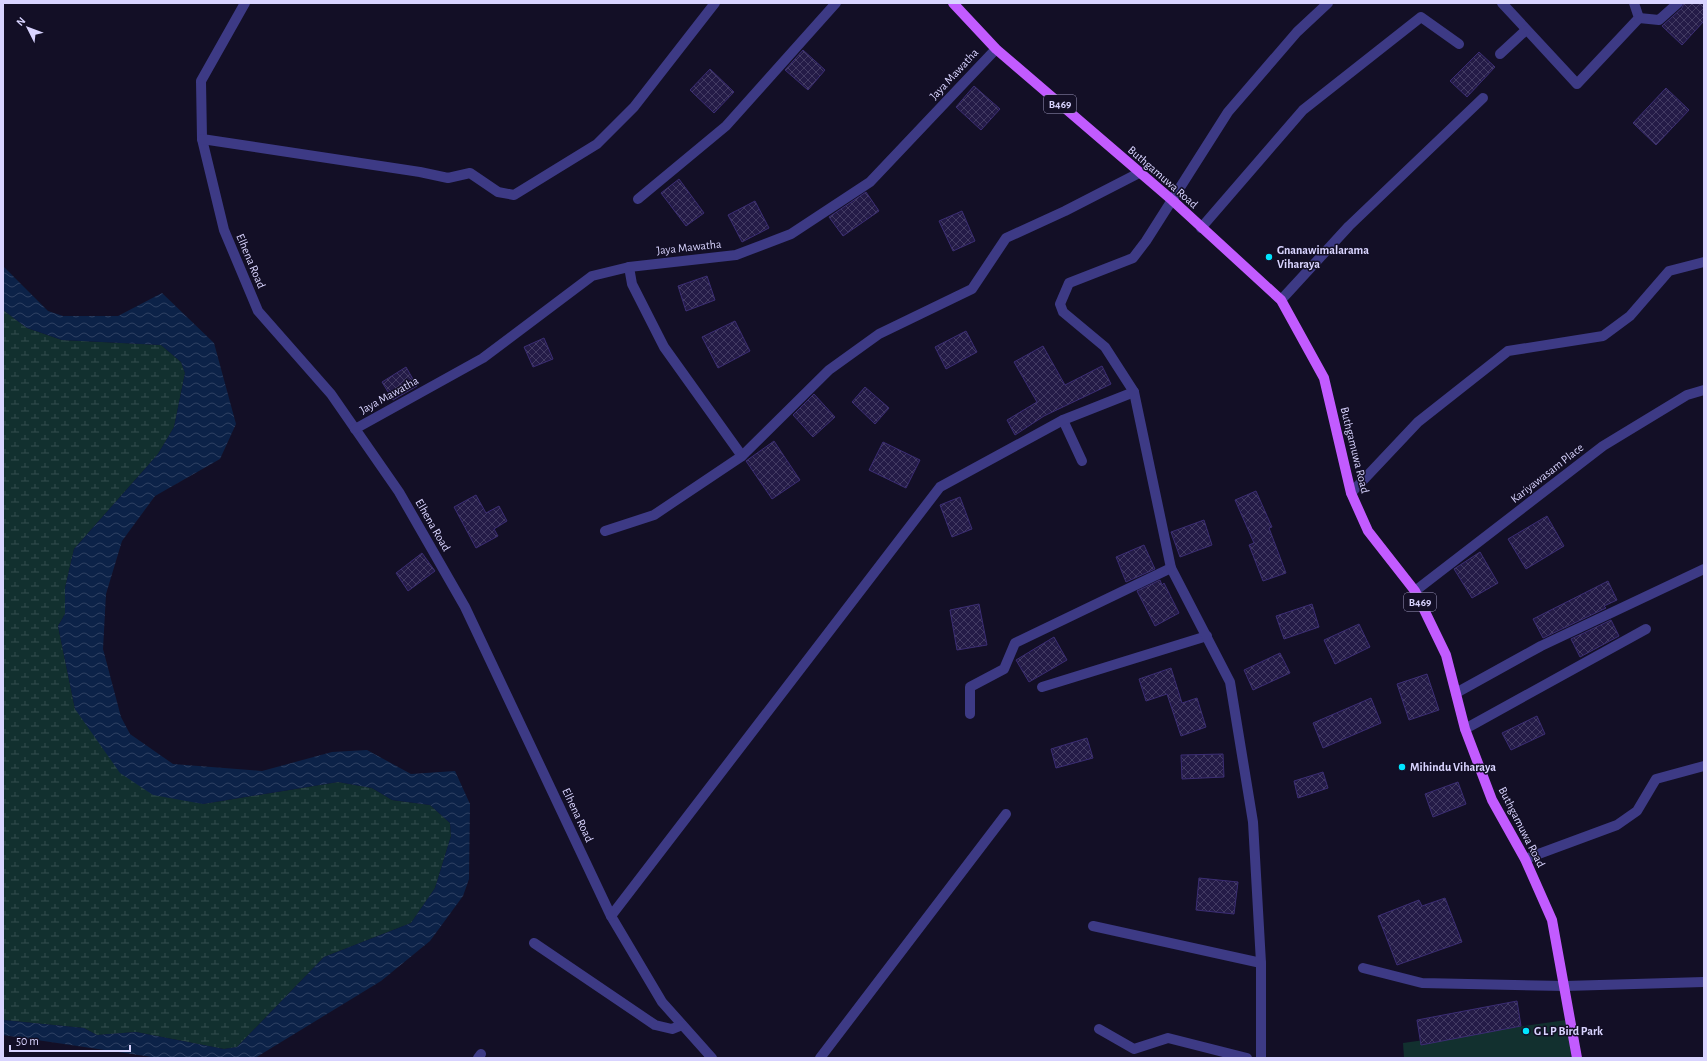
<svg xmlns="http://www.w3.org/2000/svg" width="1707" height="1061" font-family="'Alegreya Sans',sans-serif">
	<defs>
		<pattern id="wetland-marsh" width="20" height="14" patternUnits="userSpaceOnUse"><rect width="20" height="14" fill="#12302f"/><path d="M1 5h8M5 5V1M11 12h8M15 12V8" fill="none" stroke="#344d4e"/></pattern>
		<pattern id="water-waves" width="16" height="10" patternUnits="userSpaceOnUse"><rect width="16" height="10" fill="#0c2248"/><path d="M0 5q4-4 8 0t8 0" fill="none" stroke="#2f4163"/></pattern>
		<pattern id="building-cross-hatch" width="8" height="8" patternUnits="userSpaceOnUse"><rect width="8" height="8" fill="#241b47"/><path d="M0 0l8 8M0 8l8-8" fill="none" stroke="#433b63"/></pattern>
	</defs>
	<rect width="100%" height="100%" fill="#130f26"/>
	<polygon fill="#12302f" points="1566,1020 1572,1058 1404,1058 1403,1043"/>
	<polygon fill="url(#wetland-marsh)" points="3,310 27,328 62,340 161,345 181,362 185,373 174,427 158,454 74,549 65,588 65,614 58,626 75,709 203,804 338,782 372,788 392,800 430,805 450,823 451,836 435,888 411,923 324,957 237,1047 224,1049 136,1032 97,1035 84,1028 3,1020"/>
	<polygon fill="url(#water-waves)" points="3,266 48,311 63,316 118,316 162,293 214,343 236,424 220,459 155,496 122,541 106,594 103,649 121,717 130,734 173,764 262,771 332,752 367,750 411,774 455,771 470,804 469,879 463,896 430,941 381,981 255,1058 152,1057 3,1035 3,1020 84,1028 97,1035 136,1032 224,1049 237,1047 324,957 411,923 435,888 451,836 450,823 430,805 392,800 372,788 338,782 203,804 153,795 120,773 75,709 58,626 65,614 65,588 74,549 158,454 174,427 185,373 181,362 161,345 62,340 27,328 3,310"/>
	<g fill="url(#building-cross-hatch)" stroke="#3b2d73">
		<polygon points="1684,3 1704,3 1704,21 1682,45 1662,26 1682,8"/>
		<polygon points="803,50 825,70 808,90 785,70"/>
		<polygon points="1479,52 1495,67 1467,97 1450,81"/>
		<polygon points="710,69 734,92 714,113 690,90"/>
		<polygon points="974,86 1000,109 981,130 956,107"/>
		<polygon points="1666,88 1689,110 1656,145 1633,123"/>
		<polygon points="679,179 704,213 686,226 661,193"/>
		<polygon points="866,192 879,211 843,236 829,217"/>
		<polygon points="755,201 769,228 742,242 728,215"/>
		<polygon points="962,211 975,241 953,251 939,221"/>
		<polygon points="707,276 715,300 686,311 678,286"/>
		<polygon points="735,321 750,351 718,368 702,337"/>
		<polygon points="966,331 977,352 946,369 935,347"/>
		<polygon points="544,338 553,359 533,367 524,347"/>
		<polygon points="1043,346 1065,385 1102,366 1111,384 1044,416 1015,435 1007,420 1037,402 1014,362"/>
		<polygon points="406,367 417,386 393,400 382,382"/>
		<polygon points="865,387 889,408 875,424 852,402"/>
		<polygon points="814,394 835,417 813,437 793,415"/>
		<polygon points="774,441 800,480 772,499 746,461"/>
		<polygon points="883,442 920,460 906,488 869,470"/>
		<polygon points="1256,491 1272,527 1269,528 1286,573 1263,581 1249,545 1254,543 1235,500"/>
		<polygon points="476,495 486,513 499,506 507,521 494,529 498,536 476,548 454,507"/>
		<polygon points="960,497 972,529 952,537 940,505"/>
		<polygon points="1547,516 1564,546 1526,569 1508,539"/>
		<polygon points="1204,520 1212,545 1180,557 1171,532"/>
		<polygon points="1144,545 1155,569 1126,582 1116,557"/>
		<polygon points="1480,552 1498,583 1472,598 1454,569"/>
		<polygon points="422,553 435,571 408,591 396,573"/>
		<polygon points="1160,580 1162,585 1164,583 1179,613 1155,626 1137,591"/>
		<polygon points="1608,581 1617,600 1604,606 1606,608 1543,638 1533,619"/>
		<polygon points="979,604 987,645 957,650 950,610"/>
		<polygon points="1312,604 1319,627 1284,639 1276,616"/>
		<polygon points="1611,620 1619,636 1580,657 1571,639"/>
		<polygon points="1359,624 1370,647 1335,664 1324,640"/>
		<polygon points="1054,637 1067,660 1029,682 1016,660"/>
		<polygon points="1280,653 1290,673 1253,690 1244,670"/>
		<polygon points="1171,668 1182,703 1197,698 1206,727 1181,736 1167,694 1146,701 1139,679"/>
		<polygon points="1427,674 1439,710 1409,720 1397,684"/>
		<polygon points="1371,698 1381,723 1323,748 1313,723"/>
		<polygon points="1537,716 1545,734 1511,750 1502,733"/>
		<polygon points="1087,738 1093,758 1056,768 1051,749"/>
		<polygon points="1223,754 1224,777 1182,779 1181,755"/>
		<polygon points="1323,772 1328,788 1298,798 1294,781"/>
		<polygon points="1458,782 1466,804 1433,817 1425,794"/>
		<polygon points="1199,878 1238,882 1234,914 1196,910"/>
		<polygon points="1445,898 1462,942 1397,965 1378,916 1419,900 1422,906"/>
		<polygon points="1517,1001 1521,1026 1421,1045 1417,1020"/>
	</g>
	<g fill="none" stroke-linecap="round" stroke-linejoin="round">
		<g stroke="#3d3a85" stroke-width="10">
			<polyline points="245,3 201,81 202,139 224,230 258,311 331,394 399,492 465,607 611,916 662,1002 712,1058"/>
			<polyline points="1502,3 1577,84 1639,18 1634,3"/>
			<polyline points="1639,18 1659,20 1678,3"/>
			<polyline points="1500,54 1526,30"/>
			<polyline points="202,139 420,172 448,178 470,173 498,192 514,195 597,144 634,107 715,3"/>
			<polyline points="638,199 726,126 836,3"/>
			<polyline points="1201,228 1303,110 1421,17 1459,44"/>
			<polyline points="629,267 632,284 664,347 742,456"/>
			<polyline points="1281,300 1349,226 1483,98"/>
			<polyline points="1063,420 1082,461"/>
			<polyline points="355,429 483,358 592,276 629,267 736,255 791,234 870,182 996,49"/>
			<polyline points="1351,493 1418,422 1508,351 1603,336 1630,316 1669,271 1704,262"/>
			<polyline points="605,531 654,515 742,456 829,370 879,334 972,289 1006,238 1065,211 1139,173"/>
			<polyline points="1415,591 1603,446 1687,395 1704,390"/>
			<polyline points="1042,687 1207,636"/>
			<polyline points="1456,693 1541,646 1704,569"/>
			<polyline points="970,714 970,687 1004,669 1015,643 1171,568"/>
			<polyline points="1465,729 1646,629"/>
			<polyline points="1525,859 1617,825 1637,811 1656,779 1704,766"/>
			<polyline points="611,916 940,487 1063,420 1134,392"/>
			<polyline points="1093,926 1261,963"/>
			<polyline points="534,943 655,1025 672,1029 682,1025"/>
			<polyline points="1363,968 1422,983 1565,986 1704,982"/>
			<polyline points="1099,1029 1134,1049 1168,1038 1247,1058"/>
			<polyline points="478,1058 481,1054"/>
			<polyline points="820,1058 1006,814"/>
			<polyline points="1261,1058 1261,963 1253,822 1230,682 1171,568 1134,392 1105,347 1063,312 1060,304 1069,283 1133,258 1146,241 1228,112 1297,32 1328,3"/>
		</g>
		<polyline stroke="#c25bff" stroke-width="10" points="953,3 996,49 1172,200 1281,300 1324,378 1351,493 1368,531 1415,591 1446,655 1465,729 1492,800 1525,859 1552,920 1577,1058"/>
	</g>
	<g fill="#00e5ff" stroke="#130f26" stroke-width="1.5">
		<circle cx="1269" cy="257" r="4"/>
		<circle cx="1402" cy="767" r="4"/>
		<circle cx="1526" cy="1031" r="4"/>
	</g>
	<g text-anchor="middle" stroke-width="3" stroke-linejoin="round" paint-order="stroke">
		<g fill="#130f26" stroke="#9e99be" stroke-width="1">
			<rect x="1044" y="95" width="32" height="18" rx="3"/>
			<rect x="1404" y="593" width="32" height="18" rx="3"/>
		</g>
		<g font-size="11" font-weight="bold" fill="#d9d4ff">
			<text x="1060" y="108">B469</text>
			<text x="1420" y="606">B469</text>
		</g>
		<g font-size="12" fill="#d9d4ff" stroke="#130f26">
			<text transform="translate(954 74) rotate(-47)" y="4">Jaya Mawatha</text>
			<text transform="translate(1163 177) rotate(41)" y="4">Buthgamuwa Road</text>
			<text transform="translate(689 247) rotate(-6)" y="4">Jaya Mawatha</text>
			<text transform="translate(251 261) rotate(67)" y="4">Elhena Road</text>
			<text transform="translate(389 395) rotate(-29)" y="4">Jaya Mawatha</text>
			<text transform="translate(1355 450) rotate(76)" y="4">Buthgamuwa Road</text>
			<text transform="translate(1547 473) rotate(-38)" y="4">Kariyawasam Place</text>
			<text transform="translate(433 525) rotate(60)" y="4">Elhena Road</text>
			<text transform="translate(578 815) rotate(65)" y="4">Elhena Road</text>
			<text transform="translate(1522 827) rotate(63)" y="4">Buthgamuwa Road</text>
		</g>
		<g font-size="12" font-weight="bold" fill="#d9d4ff" stroke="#130f26" text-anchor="start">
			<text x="1277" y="254">Gnanawimalarama<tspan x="1277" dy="14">Viharaya</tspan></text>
			<text x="1410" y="771">Mihindu Viharaya</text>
			<text x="1534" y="1035">G L P Bird Park</text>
		</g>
	</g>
	<rect width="1707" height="1061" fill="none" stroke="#d9d4ff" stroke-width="8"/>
	<g transform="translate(28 28) rotate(312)" stroke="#130f26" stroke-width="3" paint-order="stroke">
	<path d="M0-3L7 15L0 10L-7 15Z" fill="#d9d4ff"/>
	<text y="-6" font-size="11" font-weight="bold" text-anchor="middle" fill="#d9d4ff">N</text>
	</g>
	<path d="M10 1045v6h120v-6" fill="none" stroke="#d9d4ff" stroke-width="2"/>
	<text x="16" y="1045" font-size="12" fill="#d9d4ff" stroke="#130f26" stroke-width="3" paint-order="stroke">50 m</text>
</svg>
